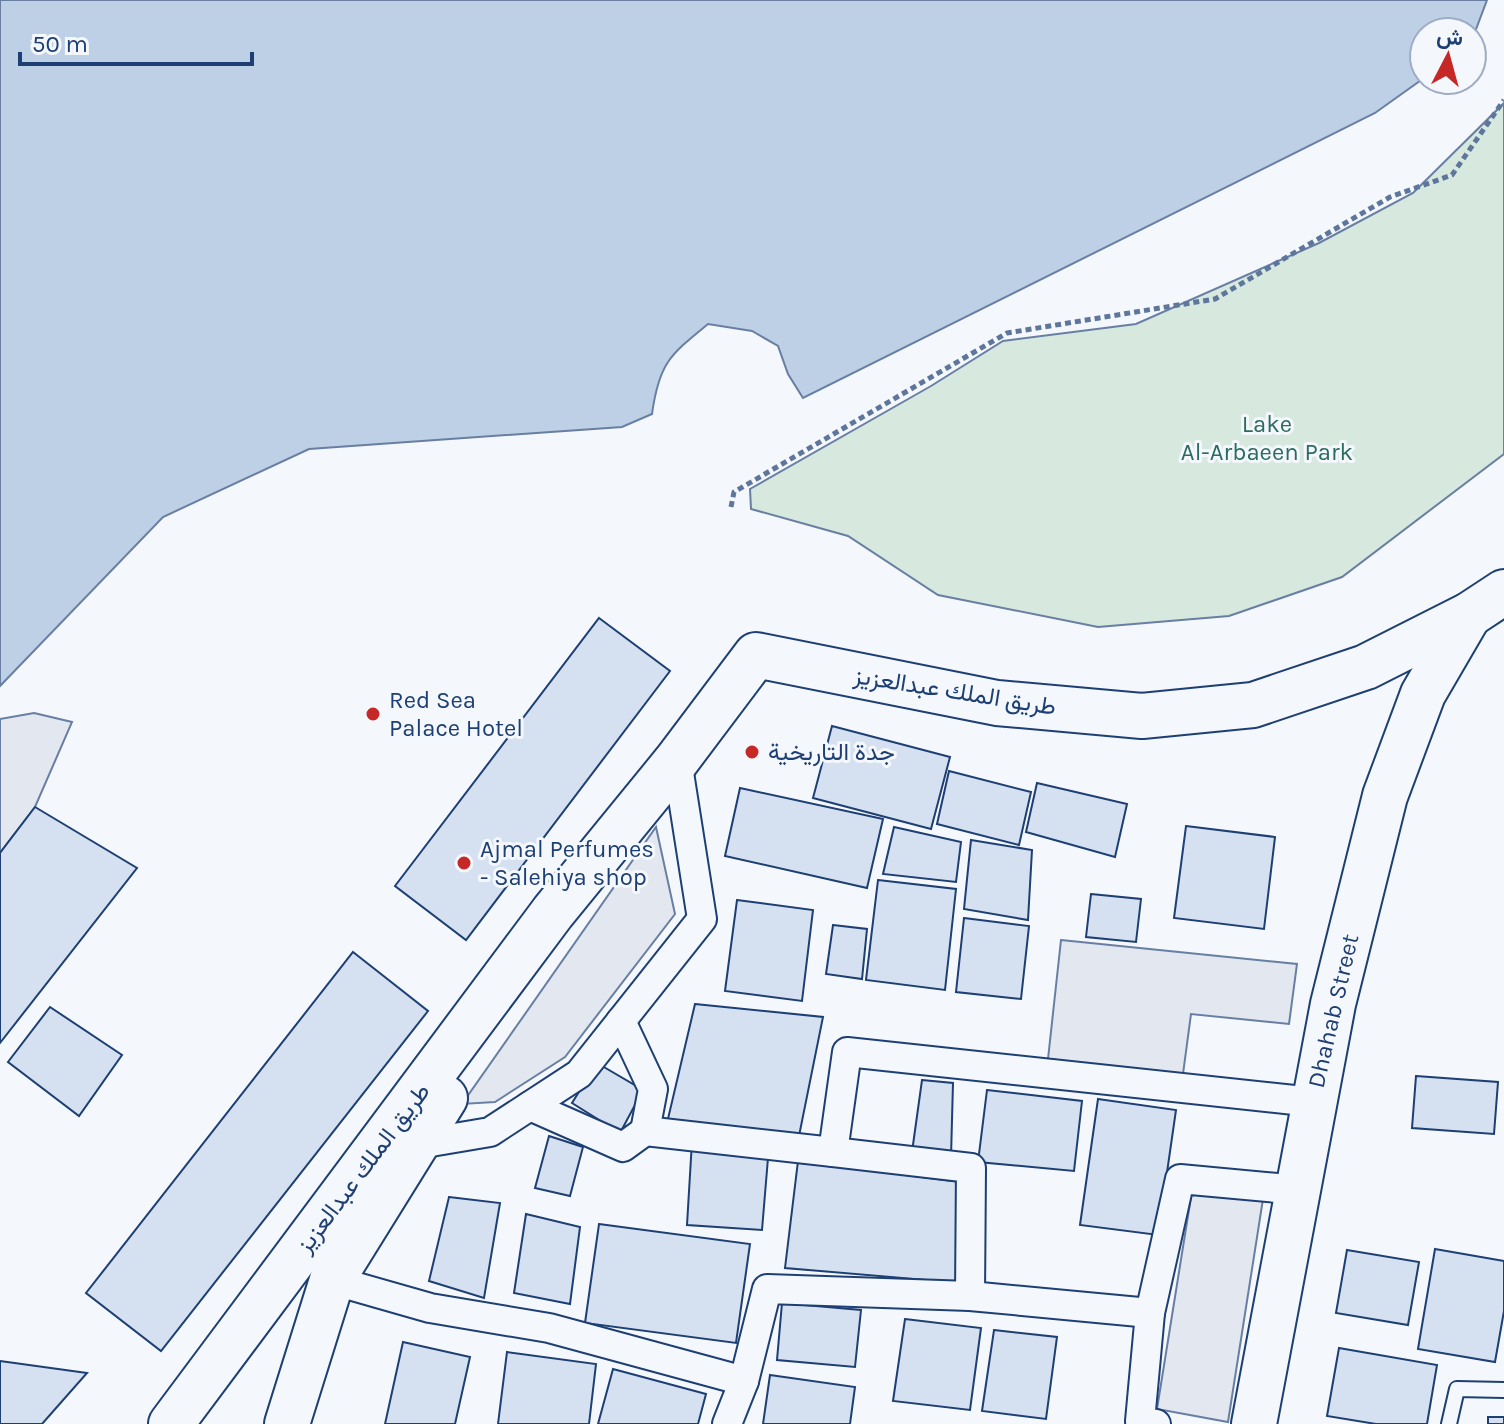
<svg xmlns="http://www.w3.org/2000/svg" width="1504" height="1424" font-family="Karla,Vazirmatn,sans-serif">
	<rect width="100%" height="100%" fill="#f4f7fb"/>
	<polygon fill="#d7e8df" stroke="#687fa3" stroke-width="2" points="1504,103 1504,454 1342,577 1229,616 1098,627 938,595 848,536 751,509 750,489 931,386 1003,341 1136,324 1319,243 1413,193"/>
	<g fill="#e3e8f0" stroke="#687fa3" stroke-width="2">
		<polygon points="34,713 72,722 35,807 0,853 0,719"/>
		<polygon points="656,827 675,914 565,1057 495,1102 462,1104"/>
		<polygon points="1061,940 1297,964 1289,1024 1191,1014 1183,1074 1048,1059"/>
		<polygon points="1192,1191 1263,1199 1228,1422 1157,1409"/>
	</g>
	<path fill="#bed0e5" stroke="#687fa3" stroke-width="2" d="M 0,0 L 1487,0 L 1472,40 L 1472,32 L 1424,32 L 1424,78 L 1375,113 L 803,398 L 788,374 L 778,346 L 752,331 L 708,324 C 670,355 659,363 652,414 L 622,427 L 309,449 L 163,517 L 0,686 Z"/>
	<g fill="#d5e0f0" stroke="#1d3f73" stroke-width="2">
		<polygon points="599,618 670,671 466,940 395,886"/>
		<polygon points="832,726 950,757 931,829 813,798"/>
		<polygon points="949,771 1031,792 1019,845 937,824"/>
		<polygon points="1037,783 1127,804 1115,857 1026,832"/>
		<polygon points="740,788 883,819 867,888 725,856"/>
		<polygon points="35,807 137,868 0,1043 0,853"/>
		<polygon points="1186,826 1275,837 1264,929 1174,918"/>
		<polygon points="894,827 961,842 956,882 883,874"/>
		<polygon points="971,840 1032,850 1028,920 964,909"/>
		<polygon points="878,880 956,889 945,990 866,980"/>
		<polygon points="1091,894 1141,899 1136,942 1086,937"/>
		<polygon points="737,900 813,910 802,1001 725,991"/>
		<polygon points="964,918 1029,926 1021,999 956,992"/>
		<polygon points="833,925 867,929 862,979 826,974"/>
		<polygon points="353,952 428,1011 161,1351 86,1293"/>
		<polygon points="695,1004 823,1017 799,1136 667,1123"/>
		<polygon points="50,1007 122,1055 79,1116 8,1062"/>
		<polygon points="597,1063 643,1090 620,1133 572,1103"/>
		<polygon points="1416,1076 1498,1082 1494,1134 1412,1128"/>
		<polygon points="922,1080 953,1083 951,1157 912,1152"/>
		<polygon points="987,1090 1082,1101 1074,1171 978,1162"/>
		<polygon points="1098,1099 1176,1110 1158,1235 1080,1225"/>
		<polygon points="549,1136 583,1147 570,1196 535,1188"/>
		<polygon points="692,1141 769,1146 762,1230 687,1225"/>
		<polygon points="798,1161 968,1183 961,1283 785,1268"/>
		<polygon points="449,1197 500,1203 484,1298 429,1281"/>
		<polygon points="526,1214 580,1227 570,1304 514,1293"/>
		<polygon points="599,1224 750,1244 736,1343 585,1323"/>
		<polygon points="1435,1249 1504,1261 1504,1311 1495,1362 1418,1349"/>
		<polygon points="1347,1250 1419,1262 1408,1325 1336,1313"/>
		<polygon points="782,1303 861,1310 855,1367 777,1360"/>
		<polygon points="905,1319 981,1328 970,1410 893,1401"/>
		<polygon points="994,1330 1057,1337 1046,1419 982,1411"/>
		<polygon points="403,1342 470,1357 455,1424 385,1424"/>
		<polygon points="1339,1348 1437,1365 1427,1424 1376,1424 1327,1416"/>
		<polygon points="507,1352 596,1364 589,1424 498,1424"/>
		<polygon points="0,1361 87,1373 42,1424 0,1424"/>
		<polygon points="613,1369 706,1394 698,1424 598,1424"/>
		<polygon points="770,1375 855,1387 850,1424 763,1424"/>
		<rect x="1488" y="1417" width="16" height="7"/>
	</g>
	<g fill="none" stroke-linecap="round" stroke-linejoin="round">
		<defs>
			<polyline id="lane" points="1449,1424 1457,1389 1504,1390"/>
			<g id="street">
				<polyline points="621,1021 653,1089 645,1131 833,1152"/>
				<polyline points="530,1106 623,1147 645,1131"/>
				<polyline points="419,1144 490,1132 579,1074 702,919 677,760"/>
				<polyline points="1299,1190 1180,1179 1150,1313 970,1296 971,1168 833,1152 847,1052 1313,1102"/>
				<polyline points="332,1280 430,1308 549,1328 744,1381 767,1289 970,1296"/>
				<polyline points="1150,1313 1140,1421 1156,1424"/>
				<polyline points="727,1424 744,1381"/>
			</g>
			<g id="primary">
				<polyline points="171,1424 553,912 677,760 756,655 997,703 1142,716 1253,705 1366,667 1469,615 1504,592"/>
				<polyline points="287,1424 332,1280 445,1098"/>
				<polyline points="1254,1424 1333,1004 1385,796 1423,694 1469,615"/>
			</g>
		</defs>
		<use href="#lane" stroke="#1d3f73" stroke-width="18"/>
		<use href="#street" stroke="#1d3f73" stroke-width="32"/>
		<use href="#primary" stroke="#1d3f73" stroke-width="48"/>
		<polyline stroke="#5e769c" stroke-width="5" stroke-dasharray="6 4" stroke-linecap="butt" points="731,507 734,492 1007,333 1215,299 1390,197 1452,175 1504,100"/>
		<use href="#lane" stroke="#f4f7fb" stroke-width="14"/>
		<use href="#street" stroke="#f4f7fb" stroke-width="28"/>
		<use href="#primary" stroke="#f4f7fb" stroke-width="44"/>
	</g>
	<g fill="#c62828" stroke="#f4f7fb" stroke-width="3">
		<circle cx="373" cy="714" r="8"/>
		<circle cx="752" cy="752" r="8"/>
		<circle cx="464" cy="863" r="8"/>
	</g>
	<g text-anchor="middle" stroke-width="6" stroke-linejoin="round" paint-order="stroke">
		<g font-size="24" fill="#2c6c60" stroke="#f4f7fb">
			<text x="1267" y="432">Lake<tspan x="1267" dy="28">Al-Arbaeen Park</tspan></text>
		</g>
		<g font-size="24" fill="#1d3f73" stroke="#f4f7fb">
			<text transform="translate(955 691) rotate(9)" y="8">طريق الملك عبدالعزيز</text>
			<text transform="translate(1333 1011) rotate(-77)" y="8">Dhahab Street</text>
			<text transform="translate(363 1168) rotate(-53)" y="8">طريق الملك عبدالعزيز</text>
		</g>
		<g font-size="24" fill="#1d3f73" stroke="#f4f7fb" text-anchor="start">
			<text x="389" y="708">Red Sea<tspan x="389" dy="28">Palace Hotel</tspan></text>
			<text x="768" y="760">جدة التاريخية</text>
			<text x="480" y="857">Ajmal Perfumes<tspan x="480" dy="28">- Salehiya shop</tspan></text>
		</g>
	</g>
	<g transform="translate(1448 56) rotate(6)"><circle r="38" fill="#f4f7fb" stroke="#9eadc5" stroke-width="2"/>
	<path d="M0-6L14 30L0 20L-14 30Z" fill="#c62828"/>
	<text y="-12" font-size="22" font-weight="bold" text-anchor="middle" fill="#1d3f73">ش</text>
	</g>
	<path d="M20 52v12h232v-12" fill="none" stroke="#1d3f73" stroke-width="4"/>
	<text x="32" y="52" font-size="24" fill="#1d3f73" stroke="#f4f7fb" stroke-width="6" paint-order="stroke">50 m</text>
</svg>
